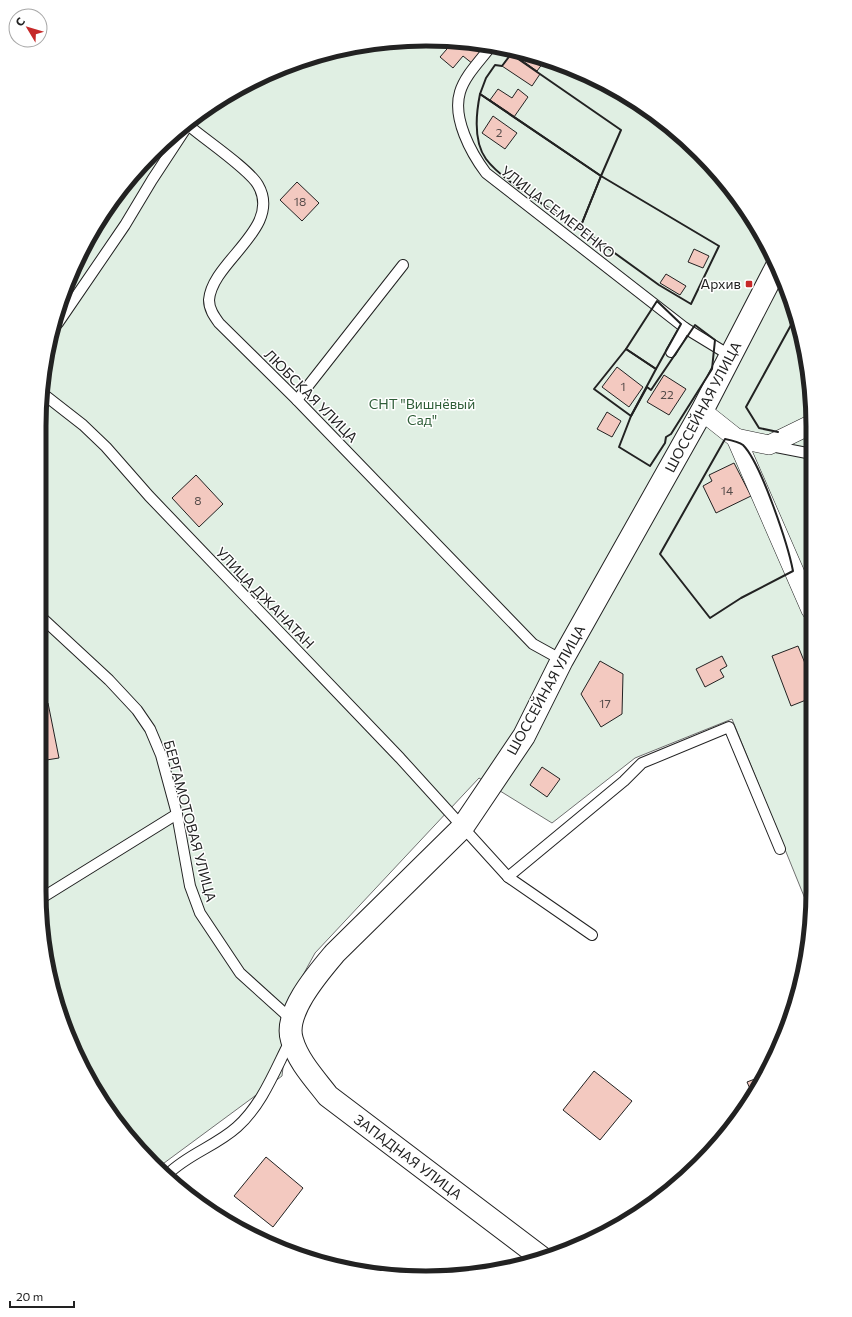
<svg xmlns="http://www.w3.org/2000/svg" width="852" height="1317" font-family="Commissioner,sans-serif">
	<rect width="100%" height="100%" fill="#fff"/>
	<polygon fill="#e0efe3" stroke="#6f6f6f" points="400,40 476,42 550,59 619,91 681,135 733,190 773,255 800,326 812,401 810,911 732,719 635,758 552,823 479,778 315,953 291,997 282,1076 160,1166 104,1106 59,1015 39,891 42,375 79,255 135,171 190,119 255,79 326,52"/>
	<g fill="#f3c9c0" stroke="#222">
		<polygon points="453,42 476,42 486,49 473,64 463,56 453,68 440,57"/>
		<polygon points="519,52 546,59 537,71 516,56"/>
		<polygon points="511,54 540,74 532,86 502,66"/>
		<polygon points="498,89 512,98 518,89 528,97 514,117 490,100"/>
		<polygon points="493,116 517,133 505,149 482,133"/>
		<polygon points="297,182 319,203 302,221 280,200"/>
		<polygon points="694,249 709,256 703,268 688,262"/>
		<polygon points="666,274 686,286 680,295 660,283"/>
		<polygon points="617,367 643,387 629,407 602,387"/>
		<polygon points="664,375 686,389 669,415 647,402"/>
		<polygon points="607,412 621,421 612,437 597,429"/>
		<polygon points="734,463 751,496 716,513 703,486 712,481 709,475"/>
		<polygon points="196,475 223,504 199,527 172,498"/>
		<polygon points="798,646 811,678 811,698 791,706 772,656"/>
		<polygon points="722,656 727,666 720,670 724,677 705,687 696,669"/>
		<polygon points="600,661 623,674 622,714 601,727 581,694"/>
		<polygon points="48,703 59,758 40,761 40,704"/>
		<polygon points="542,767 560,779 547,797 530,785"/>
		<polygon points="594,1071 632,1101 600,1140 563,1110"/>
		<polygon points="760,1077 751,1091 747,1082"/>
		<polygon points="266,1157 303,1188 273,1227 234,1196"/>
		<polygon points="438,1270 445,1275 433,1277"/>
	</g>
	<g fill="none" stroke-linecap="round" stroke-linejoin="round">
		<defs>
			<g id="lane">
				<path d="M 491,46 C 481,60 465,75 460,92 C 452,118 471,153 486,173 L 685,328 L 731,356"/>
				<path d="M 188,125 C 204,139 249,169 258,185 C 283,228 212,261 209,300 C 209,309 214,316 219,323 L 297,400 L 533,644 L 562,660"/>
				<polyline points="58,323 125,225 152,180 194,116"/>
				<polyline points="671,352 685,328"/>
				<polyline points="42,393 83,425 106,447 149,496 400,758 508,877 592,935"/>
				<polyline points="297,400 403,265"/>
				<polyline points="771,446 812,454"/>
				<polyline points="41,617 109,680 137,710 150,729 161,755 177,814 190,886 200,913 240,973 292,1020"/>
				<polyline points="508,877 624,781 642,763 729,727 780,849"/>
				<polyline points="40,899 177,814"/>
				<path d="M 168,1174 C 188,1154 216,1146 237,1127 C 262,1105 275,1070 290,1041"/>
			</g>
			<g id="street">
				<polyline points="702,411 736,438"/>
				<polyline points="811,610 736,438 769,445 812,424"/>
			</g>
			<path id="secondary" d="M 542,1258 L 328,1096 C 315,1079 298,1061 292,1040 C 283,1013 319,972 335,953 L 462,828 L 524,736 L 562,660 L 702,411 L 777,266"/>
		</defs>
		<use href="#lane" stroke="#222" stroke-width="12"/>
		<use href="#street" stroke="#222" stroke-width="20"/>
		<use href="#secondary" stroke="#222" stroke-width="24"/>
		<use href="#lane" stroke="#fff" stroke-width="10"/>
		<use href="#street" stroke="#fff" stroke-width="19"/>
		<use href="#secondary" stroke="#fff" stroke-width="22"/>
		<g stroke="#222" stroke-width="2">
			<polygon points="511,54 621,130 601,176 480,94 486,78 495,65 502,66"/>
			<path d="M 480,94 L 601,176 L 580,228 C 555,211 503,182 486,159 C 473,141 476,114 480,94 Z"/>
			<polygon points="601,176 719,246 691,304 659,285 580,228"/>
			<polygon points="657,301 681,324 656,369 626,349"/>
			<polygon points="695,325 715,340 712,369 671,434 666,437 665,443 650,466 619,447 631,416 647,387 651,390"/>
			<polygon points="626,349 656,369 631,416 594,389"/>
			<polyline points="778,432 759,428 746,407 796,316"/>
			<polyline points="807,434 812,439"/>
			<path d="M 725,439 C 730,440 739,442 743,445 C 761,463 788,545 793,571 L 741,598 L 710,618 L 660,554 Z"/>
		</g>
	</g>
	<rect fill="#c62828" stroke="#fff" stroke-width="1.5" x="745" y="280" width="8" height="8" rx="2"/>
	<g text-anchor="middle" stroke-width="3" stroke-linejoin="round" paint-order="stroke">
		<g font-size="12" fill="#564c4a">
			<text x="499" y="137">2</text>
			<text x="300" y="206">18</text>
			<text x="623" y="391">1</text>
			<text x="667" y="399">22</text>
			<text x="727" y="495">14</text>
			<text x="198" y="505">8</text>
			<text x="605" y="708">17</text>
		</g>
		<g font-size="14" fill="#222" stroke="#fff">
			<text transform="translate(558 212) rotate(38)" y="5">УЛИЦА СЕМЕРЕНКО</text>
			<text transform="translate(311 396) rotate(45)" y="5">ЛЮБСКАЯ УЛИЦА</text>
			<text transform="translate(703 407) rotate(-62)" y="5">ШОССЕЙНАЯ УЛИЦА</text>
			<text transform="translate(265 598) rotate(46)" y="5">УЛИЦА ДЖАНАТАН</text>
			<text transform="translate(546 690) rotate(-61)" y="5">ШОССЕЙНАЯ УЛИЦА</text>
			<text transform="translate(190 821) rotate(75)" y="5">БЕРГАМОТОВАЯ УЛИЦА</text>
			<text transform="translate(408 1157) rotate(37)" y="5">ЗАПАДНАЯ УЛИЦА</text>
		</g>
		<g font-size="14" fill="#222" stroke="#fff" text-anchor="end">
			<text x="741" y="289">Архив</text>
		</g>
		<g font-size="14" fill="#2f5e38" stroke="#fff">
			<text x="422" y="409">СНТ "Вишнёвый<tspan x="422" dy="16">Сад"</tspan></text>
		</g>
	</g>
	<path d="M0 0H852V1317H0ZM426 46H426A380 380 0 0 1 806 426V891A380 380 0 0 1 426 1271H426A380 380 0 0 1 46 891V426A380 380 0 0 1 426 46Z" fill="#fff" fill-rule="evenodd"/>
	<path fill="none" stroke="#222" stroke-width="5" d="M426 46H426A380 380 0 0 1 806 426V891A380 380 0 0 1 426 1271H426A380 380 0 0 1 46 891V426A380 380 0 0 1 426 46Z"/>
	<g transform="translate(28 28) rotate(308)"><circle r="19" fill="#ffffff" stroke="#a7a7a7"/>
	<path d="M0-3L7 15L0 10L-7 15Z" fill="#c62828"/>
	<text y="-6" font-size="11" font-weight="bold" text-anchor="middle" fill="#222222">С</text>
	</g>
	<path d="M10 1301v6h64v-6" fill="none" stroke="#222222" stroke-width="2"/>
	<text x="16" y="1301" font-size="12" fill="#222222" stroke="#ffffff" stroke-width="3" paint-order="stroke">20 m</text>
</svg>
